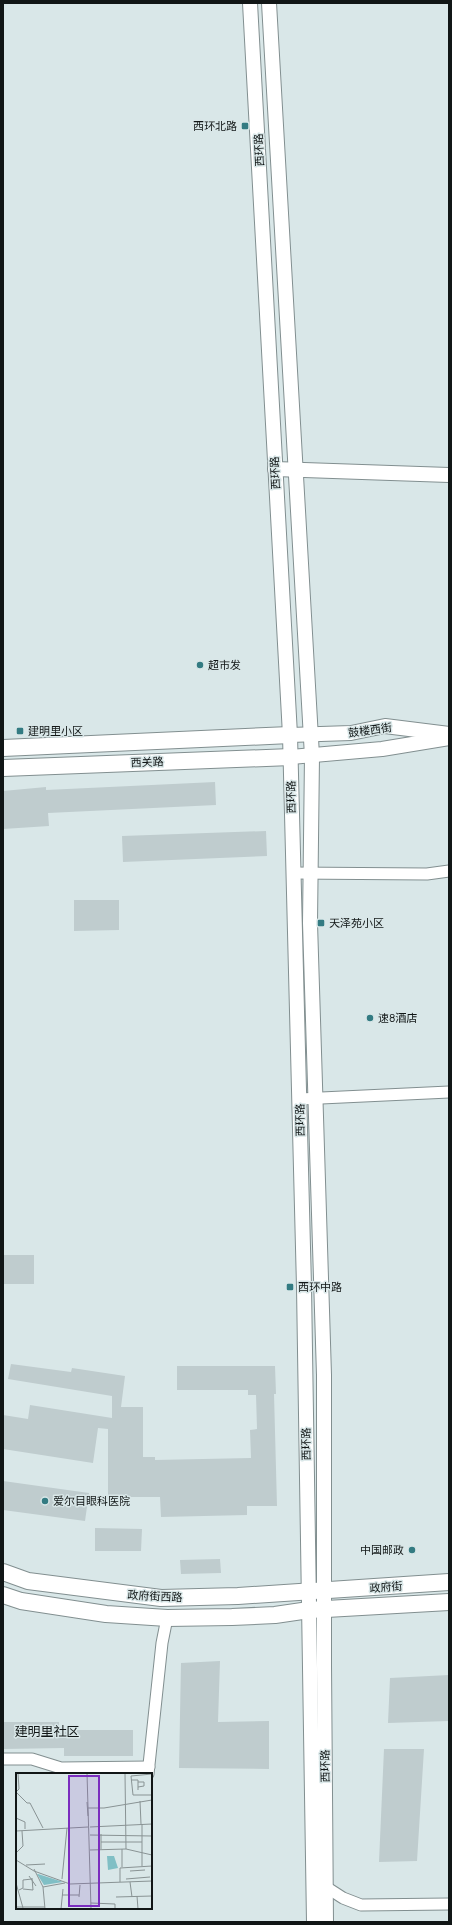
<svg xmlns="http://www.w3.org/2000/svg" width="452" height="1925" font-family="Manrope,'Noto Sans SC',sans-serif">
	<rect width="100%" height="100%" fill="#d9e7e8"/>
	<g fill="#bfccce">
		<polygon points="215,782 216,805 48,813 49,826 3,829 3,791 46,787 46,790"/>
		<polygon points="266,831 267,856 123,862 122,836"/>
		<polygon points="74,900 119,900 119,930 74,931"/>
		<rect x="3" y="1255" width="31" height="29"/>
		<polygon points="11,1364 71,1372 72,1368 125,1376 121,1407 143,1407 143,1457 155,1457 155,1460 251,1458 250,1430 257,1429 256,1395 248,1395 248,1390 177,1390 177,1366 275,1366 276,1394 274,1394 277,1506 247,1506 247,1515 161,1517 160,1497 108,1497 108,1429 98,1428 93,1463 3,1449 3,1415 28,1419 30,1405 112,1418 112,1396 8,1379"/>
		<polygon points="3,1481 89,1493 85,1521 3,1510"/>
		<polygon points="95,1528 142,1529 141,1551 95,1551"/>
		<polygon points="220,1559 221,1573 181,1574 180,1560"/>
		<polygon points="220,1661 218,1722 269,1721 269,1769 179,1768 181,1663"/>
		<polygon points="449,1675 449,1721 388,1723 390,1678"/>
		<polygon points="3,1722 59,1722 59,1730 133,1730 133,1756 64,1756 64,1748 3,1749"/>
		<polygon points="384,1749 424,1749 417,1861 379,1862"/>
	</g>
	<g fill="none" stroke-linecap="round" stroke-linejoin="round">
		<defs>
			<g id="minor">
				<polyline points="293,873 427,874 449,871"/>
				<polyline points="300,1099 449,1092"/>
				<polyline points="3,1759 32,1759 61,1768 149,1767"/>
				<polyline points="148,1774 162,1643 167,1618"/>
				<polyline points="326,1887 343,1898 361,1905 449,1904"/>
			</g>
			<g id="tertiary">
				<polyline points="250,3 290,735 304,1287 314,1922"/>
				<polyline points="269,3 312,756 310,923 324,1375 324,1665 326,1922"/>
				<polyline points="275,469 449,475"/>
				<polyline points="290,735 351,733 385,726 449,734"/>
				<polyline points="291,757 382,749 449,738"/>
			</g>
			<g id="secondary">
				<polyline points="3,748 290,735"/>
				<polyline points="3,768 291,757"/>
				<polyline points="3,1572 28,1581 161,1598 238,1596 449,1582"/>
				<polyline points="3,1595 21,1601 106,1614 167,1618 232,1617 275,1615 309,1610 449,1602"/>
			</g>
		</defs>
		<use href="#minor" stroke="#828f90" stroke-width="13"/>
		<use href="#tertiary" stroke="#828f90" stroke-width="16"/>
		<use href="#secondary" stroke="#828f90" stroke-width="18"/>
		<use href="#minor" stroke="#fff" stroke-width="11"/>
		<use href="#tertiary" stroke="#fff" stroke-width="14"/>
		<use href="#secondary" stroke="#fff" stroke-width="16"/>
	</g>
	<g fill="#337b82" stroke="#d9e7e8" stroke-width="1.5">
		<rect x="241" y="122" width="8" height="8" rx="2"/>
		<circle cx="200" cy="665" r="4"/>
		<rect x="16" y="727" width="8" height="8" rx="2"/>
		<rect x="317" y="919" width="8" height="8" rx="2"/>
		<circle cx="370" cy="1018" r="4"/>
		<rect x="286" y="1283" width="8" height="8" rx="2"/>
		<circle cx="45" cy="1501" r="4"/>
		<circle cx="412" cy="1550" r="4"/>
	</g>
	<g text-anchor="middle" stroke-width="3" stroke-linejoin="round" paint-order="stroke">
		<g font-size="11" fill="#111616" stroke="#d9e7e8" text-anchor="start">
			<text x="237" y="130" text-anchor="end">西环北路</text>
			<text x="208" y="669">超市发</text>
			<text x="28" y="735">建明里小区</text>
			<text x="329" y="927">天泽苑小区</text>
			<text x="378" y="1022">速8酒店</text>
			<text x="298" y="1291">西环中路</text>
			<text x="53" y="1505">爱尔目眼科医院</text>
			<text x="404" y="1554" text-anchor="end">中国邮政</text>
		</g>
		<g font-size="11" fill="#111616" stroke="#d9e7e8">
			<text transform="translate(259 150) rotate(-93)" y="4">西环路</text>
			<text transform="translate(275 473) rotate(-93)" y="4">西环路</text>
			<text transform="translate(370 730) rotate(-8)" y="4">鼓楼西街</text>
			<text transform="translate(147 762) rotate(-2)" y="4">西关路</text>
			<text transform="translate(291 797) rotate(-91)" y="4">西环路</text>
			<text transform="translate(300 1120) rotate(-91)" y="4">西环路</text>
			<text transform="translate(306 1444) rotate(-91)" y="4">西环路</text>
			<text transform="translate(386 1587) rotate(-4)" y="4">政府街</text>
			<text transform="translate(155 1596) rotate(3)" y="4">政府街西路</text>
			<text transform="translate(325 1766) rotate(-91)" y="4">西环路</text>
		</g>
		<g font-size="13" fill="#111616" stroke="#d9e7e8">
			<text x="47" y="1736">建明里社区</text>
		</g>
	</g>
	<g transform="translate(16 1773)">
		<rect width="136" height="136" fill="#d9e7e8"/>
		<path d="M 91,83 L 98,83 L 102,95 L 92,97 ZM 21,101 L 22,101 L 47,109 L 28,112 Z" fill="#80bfc5"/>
		<path fill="none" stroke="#899394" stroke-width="1" d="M 71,0 L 75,136M 109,0 L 110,76M 136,1 L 115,3 L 117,22 L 136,22M 115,7 L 122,7 L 122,17M 122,9 L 128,9 L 128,13 L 122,14M 0,19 L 11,30 L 14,30 L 27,55M 0,19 L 3,16 L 2,0M 124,28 L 125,51M 71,29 L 72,43M 72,35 L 88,35 L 136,27M 0,45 L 9,49 L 9,56M 126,51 L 126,93M 74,54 L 136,51M 0,58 L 72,54M 74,62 L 136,63M 85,69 L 126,69M 85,76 L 85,61M 106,76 L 106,94M 74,77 L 110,76 L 136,82M 0,80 L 7,73 L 6,58M 0,87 L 18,98 L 54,111 L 136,108M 10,92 L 29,91M 18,96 L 27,114 L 29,136M 114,98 L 129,97M 13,103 L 20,113M 46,106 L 51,55M 110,106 L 134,104M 104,109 L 104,95 L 136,93M 114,109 L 116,124M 0,110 L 7,135M 27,114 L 49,110M 7,116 L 17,117 L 16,105M 3,117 L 7,115 L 7,107 L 16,106M 46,122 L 63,122M 121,123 L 122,136M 63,124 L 64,112M 100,124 L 136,123M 75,130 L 99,131 L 99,136M 0,134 L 29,134M 39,136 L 45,136 L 47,116"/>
		<path fill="#7b2cbf" fill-opacity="0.15" stroke="#7b2cbf" stroke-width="2" d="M 53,3 L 83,3 L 83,133 L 53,133 Z"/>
		<rect width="136" height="136" fill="none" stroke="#111616" stroke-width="2"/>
	</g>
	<rect width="452" height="1925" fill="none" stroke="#111616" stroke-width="8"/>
</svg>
